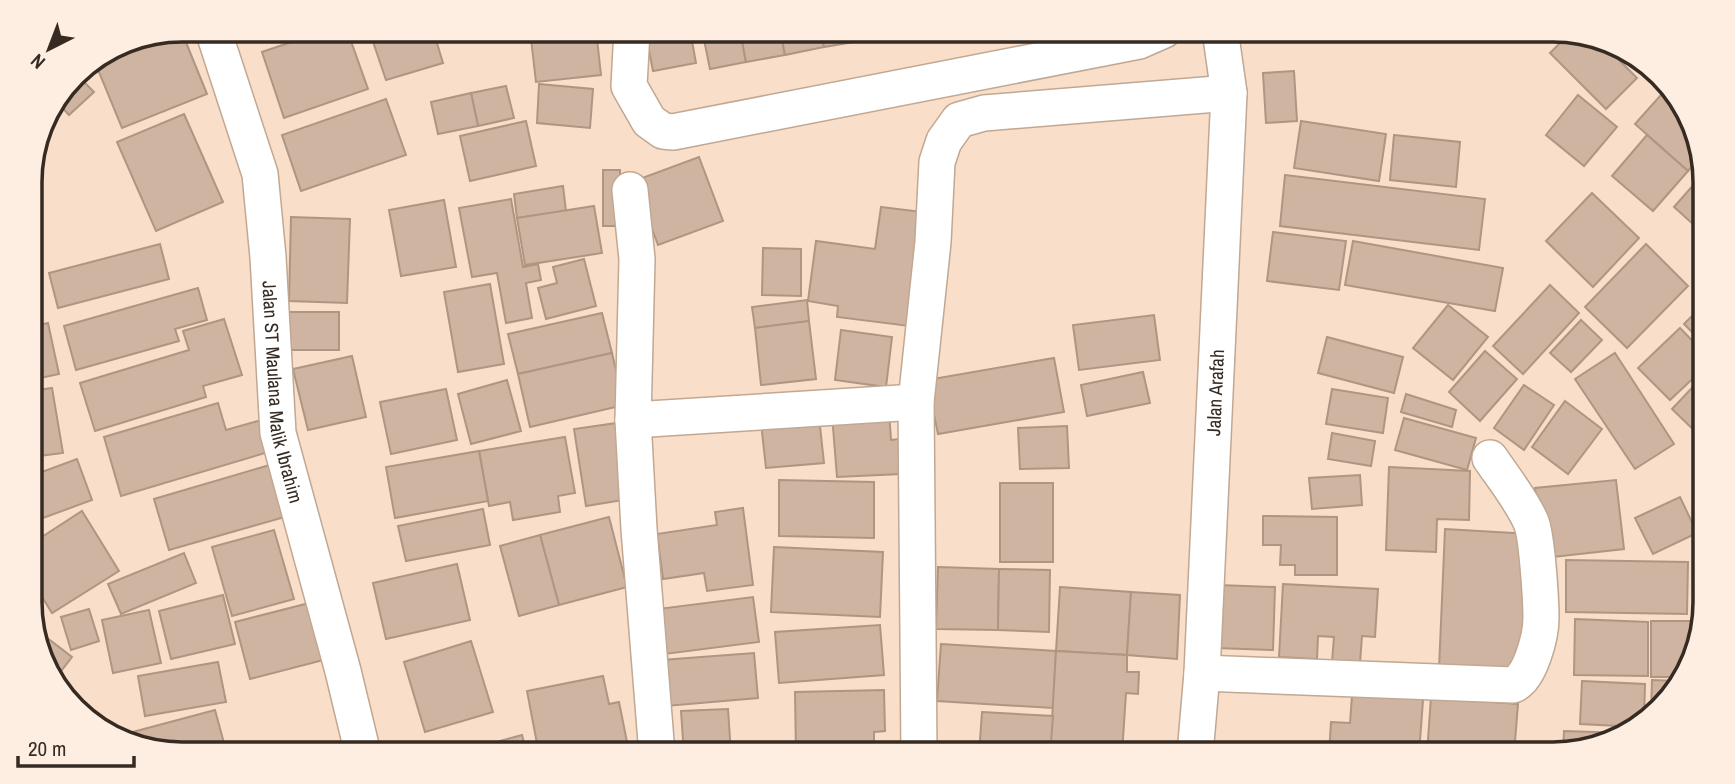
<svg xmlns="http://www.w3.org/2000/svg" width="1735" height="784" font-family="'Archivo Narrow',sans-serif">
	<rect width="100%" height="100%" fill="#f9dec9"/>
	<g fill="#cfb5a1" stroke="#af9682" stroke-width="2">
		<polygon points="181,30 207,94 122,128 94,60 131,40"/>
		<polygon points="327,30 347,30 368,89 284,118 262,52"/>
		<polygon points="369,30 433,30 443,63 386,80"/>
		<polygon points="530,30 596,30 601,75 536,82"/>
		<polygon points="645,30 690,30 696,63 653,71"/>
		<polygon points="702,30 740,30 746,62 710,69"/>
		<polygon points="740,30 780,30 785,55 746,62"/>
		<polygon points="780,30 821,30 824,47 785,55"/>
		<polygon points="821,30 864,30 866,40 824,47"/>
		<polygon points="864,30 905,30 905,32 866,40"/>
		<polygon points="1570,33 1598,39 1637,78 1606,109 1550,53"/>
		<polygon points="1637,61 1661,80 1655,86 1634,64"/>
		<polygon points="1294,71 1297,121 1266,123 1263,73"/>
		<polygon points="76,74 94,92 69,115 56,101"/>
		<polygon points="539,84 593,89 590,128 537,123"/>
		<polygon points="506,86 514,118 478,126 471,93"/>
		<polygon points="1669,86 1674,89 1701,156 1688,171 1635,124"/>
		<polygon points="471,93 478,126 438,134 431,102"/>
		<polygon points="1578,95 1617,127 1584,166 1546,135"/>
		<polygon points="386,99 406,155 301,191 282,135"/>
		<polygon points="184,114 223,202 156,231 117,142"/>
		<polygon points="526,121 536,166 470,181 460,136"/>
		<polygon points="1301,121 1386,134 1379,181 1294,168"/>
		<polygon points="1394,135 1460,142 1456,187 1390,180"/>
		<polygon points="1647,135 1688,171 1653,211 1612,176"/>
		<polygon points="699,157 723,221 658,245 634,181"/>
		<rect x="603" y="170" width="17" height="56"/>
		<polygon points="1704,173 1704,234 1674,207"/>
		<polygon points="1285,175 1485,199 1479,250 1280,226"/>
		<polygon points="563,186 566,211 517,218 514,194"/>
		<polygon points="1592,193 1639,238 1593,287 1546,241"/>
		<polygon points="511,199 523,267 538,264 541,280 526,283 532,318 506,323 497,273 472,277 459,208"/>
		<polygon points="444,200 456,267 401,276 389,210"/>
		<polygon points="594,206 602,253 525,265 517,218"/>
		<polygon points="881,207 923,212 909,326 837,317 838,306 808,301 816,241 875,249"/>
		<polygon points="291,217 350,219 347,303 289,301"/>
		<polygon points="1273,232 1346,241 1339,290 1267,281"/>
		<polygon points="1353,241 1503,268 1495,311 1345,285"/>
		<polygon points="160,244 169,279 58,308 49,273"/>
		<polygon points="1646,244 1688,286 1627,348 1585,307"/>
		<polygon points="763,248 801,249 801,296 762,295"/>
		<polygon points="584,259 596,306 546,319 538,288 557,283 553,267"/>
		<polygon points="490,284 504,364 458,372 444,292"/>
		<polygon points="1550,285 1579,313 1523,374 1493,346"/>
		<polygon points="198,288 207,320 175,329 179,341 76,370 64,326"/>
		<polygon points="807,300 809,321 755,328 752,307"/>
		<polygon points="1704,304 1704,344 1684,324"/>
		<polygon points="1448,305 1488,337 1453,380 1413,348"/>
		<rect x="286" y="312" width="53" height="38"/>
		<polygon points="602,313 612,353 518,374 508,334"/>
		<polygon points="1154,315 1160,360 1079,370 1073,325"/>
		<polygon points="224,319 242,375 203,386 206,397 95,431 80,383 189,350 183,331"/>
		<polygon points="1581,320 1602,340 1571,372 1550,353"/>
		<polygon points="809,321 816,379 761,385 755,328"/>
		<polygon points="48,323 59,374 31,380 30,327"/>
		<polygon points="1680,328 1704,353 1705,367 1670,400 1638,368"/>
		<polygon points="841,330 892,337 886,387 835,380"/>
		<polygon points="1327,337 1403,357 1394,393 1318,373"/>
		<polygon points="1485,351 1517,379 1480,421 1449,392"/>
		<polygon points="612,353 624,405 530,427 518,374"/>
		<polygon points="1615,353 1674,444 1635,469 1575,379"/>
		<polygon points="352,356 366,417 308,430 293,369"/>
		<polygon points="1054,358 1064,412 938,434 927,380"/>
		<polygon points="1143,372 1150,403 1087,416 1081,385"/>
		<polygon points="1705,374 1705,435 1702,438 1672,409"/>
		<polygon points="507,380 521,431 471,444 458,394"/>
		<polygon points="1524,385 1554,405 1524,450 1494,428"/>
		<polygon points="52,388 63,453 31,457 31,391"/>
		<polygon points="446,389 457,440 391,454 380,402"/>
		<polygon points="1332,389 1388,398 1383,433 1326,424"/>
		<polygon points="1406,394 1456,410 1452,427 1401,412"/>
		<polygon points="1565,401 1602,429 1568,474 1532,447"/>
		<polygon points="218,403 226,430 265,419 275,450 121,496 104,437"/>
		<polygon points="889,411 891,440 899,439 901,474 837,477 832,415"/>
		<polygon points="819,417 824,463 766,468 761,423"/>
		<polygon points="1404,418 1476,438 1467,470 1395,450"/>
		<polygon points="617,423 629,499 586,506 574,429"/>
		<polygon points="1067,426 1069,468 1020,469 1018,428"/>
		<polygon points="1332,433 1375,441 1371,466 1328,459"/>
		<polygon points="565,437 575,493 558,496 560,512 513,520 510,502 489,506 479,451"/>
		<polygon points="479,451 488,501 395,518 386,467"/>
		<polygon points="77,459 92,500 43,518 31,485 31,476"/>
		<polygon points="280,462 295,514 169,550 154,499"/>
		<polygon points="1389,467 1470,471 1469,520 1437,519 1436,552 1386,550"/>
		<polygon points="1360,475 1362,505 1312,509 1309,478"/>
		<polygon points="779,480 874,482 874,538 779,536"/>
		<polygon points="1616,480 1624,549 1544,558 1535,488"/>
		<rect x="1000" y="483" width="53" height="79"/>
		<polygon points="1680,497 1697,533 1653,554 1635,518"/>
		<polygon points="743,508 753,585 707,591 704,573 663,579 657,534 717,525 715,512"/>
		<polygon points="483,509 490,545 406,561 398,526"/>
		<polygon points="82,511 119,571 52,613 31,579 31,544"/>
		<polygon points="1263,516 1337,517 1337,575 1295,575 1295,565 1280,565 1281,545 1263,545"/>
		<polygon points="609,517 627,587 559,605 540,535"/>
		<polygon points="1445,529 1530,534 1523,674 1439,669"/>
		<polygon points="274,530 294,599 232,616 212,547"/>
		<polygon points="540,535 559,605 519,616 500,546"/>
		<polygon points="774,547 883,552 880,617 771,612"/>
		<polygon points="184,553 196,583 121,614 108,584"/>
		<polygon points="1566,560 1688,562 1687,614 1566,612"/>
		<polygon points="457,564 470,620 386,639 373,583"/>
		<polygon points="938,567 999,569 998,630 936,629"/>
		<polygon points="999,569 1050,570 1049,632 998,630"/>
		<polygon points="1283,584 1378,589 1375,637 1362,636 1360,663 1332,662 1334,637 1318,636 1317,659 1279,657"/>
		<polygon points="1218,585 1275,587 1273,650 1216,648"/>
		<polygon points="1060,587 1131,592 1127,655 1056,651"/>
		<polygon points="1131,592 1180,595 1177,659 1127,655"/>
		<polygon points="223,595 235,644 171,659 159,611"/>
		<polygon points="753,597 759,642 665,654 658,609"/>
		<polygon points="317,601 331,658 250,679 235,622"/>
		<polygon points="89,609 99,641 71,650 61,617"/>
		<polygon points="149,610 161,663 113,673 102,620"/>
		<polygon points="1575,619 1648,622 1648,676 1574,675"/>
		<polygon points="1651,621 1701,621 1694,661 1680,677 1651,677"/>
		<polygon points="880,625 884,675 779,683 775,632"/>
		<polygon points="42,634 72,657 55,679 38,639"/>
		<polygon points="471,641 493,712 425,732 404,662"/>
		<polygon points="941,644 1056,651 1053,708 937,701"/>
		<polygon points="1056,651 1127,655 1127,672 1139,672 1138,694 1126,693 1122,754 1050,754"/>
		<polygon points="754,653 758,698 666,706 662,660"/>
		<polygon points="218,662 226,702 145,716 138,676"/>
		<polygon points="603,676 609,704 619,702 629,752 617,754 539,754 527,691"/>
		<polygon points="1652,680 1677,681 1651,713"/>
		<polygon points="1582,681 1645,684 1644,721 1639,727 1580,724"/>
		<polygon points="1378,684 1424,687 1419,754 1329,754 1331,722 1350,723 1352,696 1377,697"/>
		<polygon points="884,690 885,731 874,732 874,752 796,754 795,692"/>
		<polygon points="1431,697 1518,704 1514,754 1427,754"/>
		<polygon points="728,709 731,754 684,754 681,711"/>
		<polygon points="215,710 227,754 182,754 132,744 129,733"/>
		<polygon points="982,712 1053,716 1050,754 979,754"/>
		<polygon points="1564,731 1625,733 1563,754"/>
		<polygon points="522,735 527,754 452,754"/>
	</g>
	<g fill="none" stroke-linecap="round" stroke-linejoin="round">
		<defs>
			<g id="minor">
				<path id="s1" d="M 213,30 L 260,174 L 268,257 L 278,433 L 343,671 L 363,754"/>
				<polyline points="632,30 629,86 649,121 663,131 673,132 1139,41 1164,30"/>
				<polyline points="630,190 637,259 633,420 639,529 657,754"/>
				<polyline points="633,420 916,402"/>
				<path d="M 1202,673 L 1513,685 C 1530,679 1541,636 1541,618 C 1541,600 1537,536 1531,522 C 1522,501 1503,477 1490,458"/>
				<polyline points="919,754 916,402 933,242 937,162 944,141 959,120 984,113 1229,93"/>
				<path id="s2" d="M 1195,754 L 1202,673 L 1229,93 L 1220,30"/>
			</g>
		</defs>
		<use href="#minor" stroke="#c1a893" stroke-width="38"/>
		<use href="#minor" stroke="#fff" stroke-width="35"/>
	</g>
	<g text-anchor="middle" stroke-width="7" stroke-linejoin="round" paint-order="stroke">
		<g font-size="19" fill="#352b23" stroke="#feeee1">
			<text dy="7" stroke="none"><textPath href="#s1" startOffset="371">Jalan ST Maulana Malik Ibrahim</textPath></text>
			<text dy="7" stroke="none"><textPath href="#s2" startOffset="362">Jalan Arafah</textPath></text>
		</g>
	</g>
	<path d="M0 0H1735V784H0ZM182 42H1553A140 140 0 0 1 1693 182V602A140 140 0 0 1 1553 742H182A140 140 0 0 1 42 602V182A140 140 0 0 1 182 42Z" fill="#feeee1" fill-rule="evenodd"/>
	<path fill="none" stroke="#352b23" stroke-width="3.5" d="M182 42H1553A140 140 0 0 1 1693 182V602A140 140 0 0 1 1553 742H182A140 140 0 0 1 42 602V182A140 140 0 0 1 182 42Z"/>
	<g transform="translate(49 49) rotate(222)" stroke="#feeee1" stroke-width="5" paint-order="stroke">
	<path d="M0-5L12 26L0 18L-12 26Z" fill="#352b23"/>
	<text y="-10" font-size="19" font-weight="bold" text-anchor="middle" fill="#352b23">N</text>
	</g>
	<path d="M18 756v10h116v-10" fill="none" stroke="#352b23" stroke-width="3.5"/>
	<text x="28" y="756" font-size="21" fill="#352b23" stroke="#feeee1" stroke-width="5" paint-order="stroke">20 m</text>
</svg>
